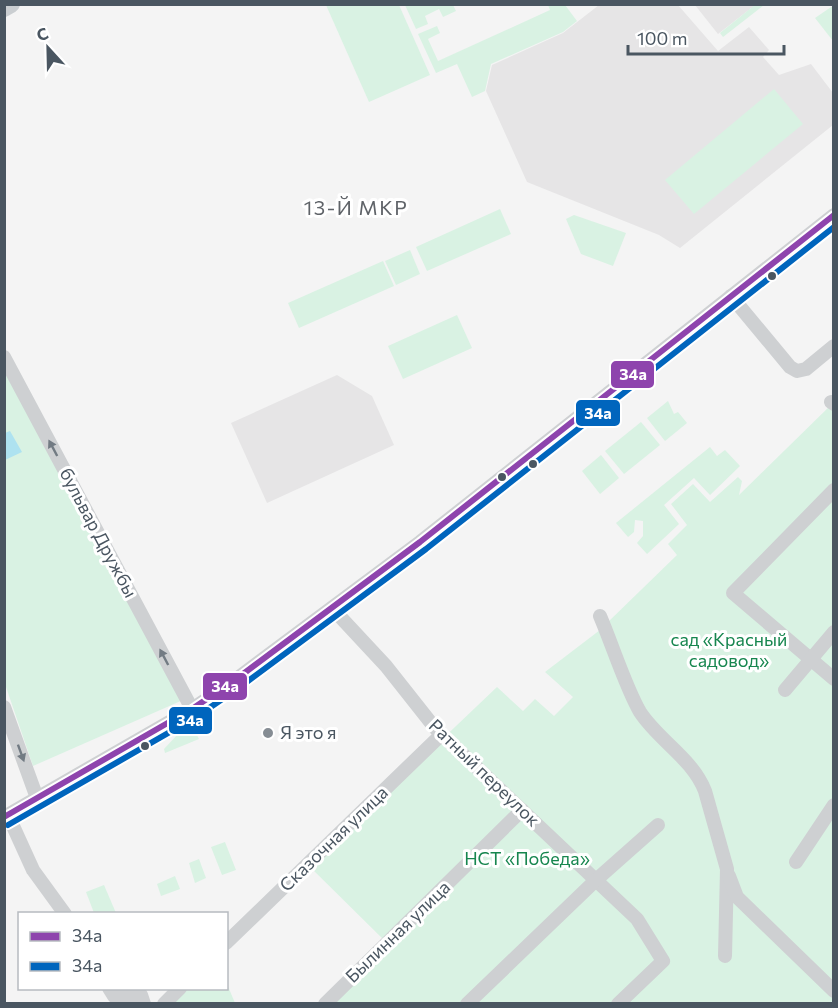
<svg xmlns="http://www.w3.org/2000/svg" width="838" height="1008" font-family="Commissioner,sans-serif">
	<rect width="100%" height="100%" fill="#f4f4f4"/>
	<g fill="#e6e5e6">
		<polygon points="599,5 678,5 718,51 749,27 769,50 763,57 779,75 811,64 833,93 833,125 680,248 659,235 527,182 486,91 492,65 563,33"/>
		<polygon points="695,5 755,5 718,34"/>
		<polygon points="337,375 372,396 394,445 267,503 231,423"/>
	</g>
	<g fill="#d9f2e3">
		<polygon points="756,4 764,5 723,37 720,33"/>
		<polygon points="326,5 399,5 430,75 369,102"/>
		<polygon points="405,5 453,5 456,11 443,17 439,9 425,16 428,24 416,29"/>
		<polygon points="548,5 565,5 577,21 563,32 491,64 485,91 472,97 457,64 436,73 418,34 437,26 440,33 428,39 438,61 550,10"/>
		<polygon points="834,5 834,41 833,41 815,18"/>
		<polygon points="774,89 803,124 694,214 665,180"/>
		<polygon points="500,209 511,234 427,271 416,247"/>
		<polygon points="574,215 626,233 613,266 581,254 566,219"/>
		<polygon points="410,250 420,274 396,285 385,261"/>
		<polygon points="383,261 394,286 299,328 288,303"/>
		<polygon points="457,315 472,348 403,379 388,346"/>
		<polygon points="5,365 183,700 33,766 5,684"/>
		<polygon points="668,401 674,414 678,412 687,423 665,441 647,418"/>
		<polygon points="833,403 833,988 742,897 726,858 706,781 642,710 607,623 677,555 668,544 687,525 671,504 693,484 710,502 738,477 742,481 739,495"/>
		<polygon points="641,422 660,445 624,474 605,451"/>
		<polygon points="710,447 717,456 725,450 740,466 710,495 694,478 664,505 679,524 647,554 637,543 643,536 643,521 635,520 634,532 628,537 616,523"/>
		<polygon points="601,455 619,478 600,494 582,471"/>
		<polygon points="600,630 638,714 698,780 735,897 833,994 833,1003 329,1003 388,944 309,866 497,687 523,711 535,699 554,716 573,697 545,672"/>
		<polygon points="190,728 194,729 199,739 165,753 164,749 179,733"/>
		<polygon points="225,842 236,870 222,875 211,847"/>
		<polygon points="199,859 206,878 195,883 189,863"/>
		<polygon points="175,876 180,889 161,896 157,884"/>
		<polygon points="104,885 116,913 94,913 86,892"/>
		<polygon points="227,984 235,1003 161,1004 176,989 226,988"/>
	</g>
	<polygon fill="#aee2f0" points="10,431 22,452 5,460 5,433"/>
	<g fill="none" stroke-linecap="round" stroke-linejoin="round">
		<g stroke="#ced0d2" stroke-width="14">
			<polyline points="731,296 790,367 797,371 806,369 834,346"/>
			<polyline points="4,357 192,709"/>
			<polyline points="831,402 834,404"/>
			<polyline points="834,490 733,593 834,679"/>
			<polyline points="332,608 386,666 435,728 637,919 663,961 618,1004"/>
			<path d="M 600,616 C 612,644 626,688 640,712 C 659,741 692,758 705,791 L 727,869 L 725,956"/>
			<polyline points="785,690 834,632"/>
			<polyline points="4,707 37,798"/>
			<polyline points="8,815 33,870 65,914"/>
			<polyline points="4,817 192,709 235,680 420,542 834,215"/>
			<polyline points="796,862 834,805"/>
			<polyline points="729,876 737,897 834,991"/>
			<polyline points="226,943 442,734"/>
			<polyline points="109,988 114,996 141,995 144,1004"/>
			<polyline points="164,1004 180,988"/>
			<polyline points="325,1004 522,810"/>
			<polyline points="467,1004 596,880 658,825"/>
		</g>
		<polyline stroke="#caced1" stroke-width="18" points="4,8 11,4"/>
		<defs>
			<polyline id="bus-1" points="4,817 192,709 235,680 420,542 834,215"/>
			<polyline id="bus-2" points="8,825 196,717 240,687 426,549 834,227"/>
		</defs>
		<use href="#bus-1" stroke="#fff" stroke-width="10"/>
		<use href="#bus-2" stroke="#fff" stroke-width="10"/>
		<use href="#bus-1" stroke="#8e44ad" stroke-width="6"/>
		<use href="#bus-2" stroke="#0065bd" stroke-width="6"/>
	</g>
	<defs><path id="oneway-solid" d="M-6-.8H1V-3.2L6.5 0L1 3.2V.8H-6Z" transform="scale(1.5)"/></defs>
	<g fill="#727b83">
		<use href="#oneway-solid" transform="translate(53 448) rotate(-118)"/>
		<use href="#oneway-solid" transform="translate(164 657) rotate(-118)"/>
		<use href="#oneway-solid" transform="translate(21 753) rotate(70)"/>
	</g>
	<g fill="#4a5661" stroke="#fff" stroke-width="2">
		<circle cx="772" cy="276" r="5"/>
		<circle cx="533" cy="464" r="5"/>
		<circle cx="502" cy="477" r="5"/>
		<circle cx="145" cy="746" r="5"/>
	</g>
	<circle fill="#868d94" stroke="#fff" stroke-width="2" cx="268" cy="733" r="6"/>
	<g text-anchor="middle" stroke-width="6" stroke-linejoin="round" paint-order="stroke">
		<g font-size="18" fill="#4a5661" stroke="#fff">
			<text transform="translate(98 533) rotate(62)" y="6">бульвар Дружбы</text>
			<text transform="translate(484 773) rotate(44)" y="6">Ратный переулок</text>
			<text transform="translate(334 839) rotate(-44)" y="6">Сказочная улица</text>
			<text transform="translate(398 932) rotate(-44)" y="6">Былинная улица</text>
		</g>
		<g font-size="18" fill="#17864f" stroke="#fff">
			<text x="729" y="646">сад «Красный<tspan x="729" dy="21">садовод»</tspan></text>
			<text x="527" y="865">НСТ «Победа»</text>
		</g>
		<g font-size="18" fill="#4a5661" stroke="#fff" text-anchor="start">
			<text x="280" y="739">Я это я</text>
		</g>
		<g font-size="20" letter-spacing="1.5" fill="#5f6368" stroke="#fff">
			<text x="356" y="215">13-Й МКР</text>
		</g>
	</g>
	<g stroke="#fff" stroke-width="2">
		<rect x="610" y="360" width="45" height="29" rx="6" fill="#8e44ad"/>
		<rect x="575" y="399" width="46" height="28" rx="6" fill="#0065bd"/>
		<rect x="202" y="672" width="46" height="29" rx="6" fill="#8e44ad"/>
		<rect x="168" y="706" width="45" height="29" rx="6" fill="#0065bd"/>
	</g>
	<g font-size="16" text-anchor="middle" font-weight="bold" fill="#fff">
		<text x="633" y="380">34а</text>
		<text x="598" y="419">34a</text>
		<text x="225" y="692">34а</text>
		<text x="190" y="726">34a</text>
	</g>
	<rect width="838" height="1008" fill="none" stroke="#4a5661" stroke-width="12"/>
	<rect x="18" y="912" width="210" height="78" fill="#ffffff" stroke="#b7bbc0" stroke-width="1.5"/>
	<rect x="30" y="932" width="30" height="9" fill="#8e44ad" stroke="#b7bbc0" stroke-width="1.5"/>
	<text x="72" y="942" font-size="18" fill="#4a5661">34а</text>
	<rect x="30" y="962" width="30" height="9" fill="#0065bd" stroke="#b7bbc0" stroke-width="1.5"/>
	<text x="72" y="972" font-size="18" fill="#4a5661">34a</text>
	<g transform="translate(48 48) rotate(338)" stroke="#ffffff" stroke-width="4.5" paint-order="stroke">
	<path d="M0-4.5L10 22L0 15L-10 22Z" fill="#4a5661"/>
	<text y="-9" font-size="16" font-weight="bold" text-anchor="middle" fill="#4a5661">С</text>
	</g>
	<path d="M628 45v9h156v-9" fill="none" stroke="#4a5661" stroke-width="3"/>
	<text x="637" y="45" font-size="18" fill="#4a5661" stroke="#ffffff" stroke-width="4.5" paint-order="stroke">100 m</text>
</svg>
